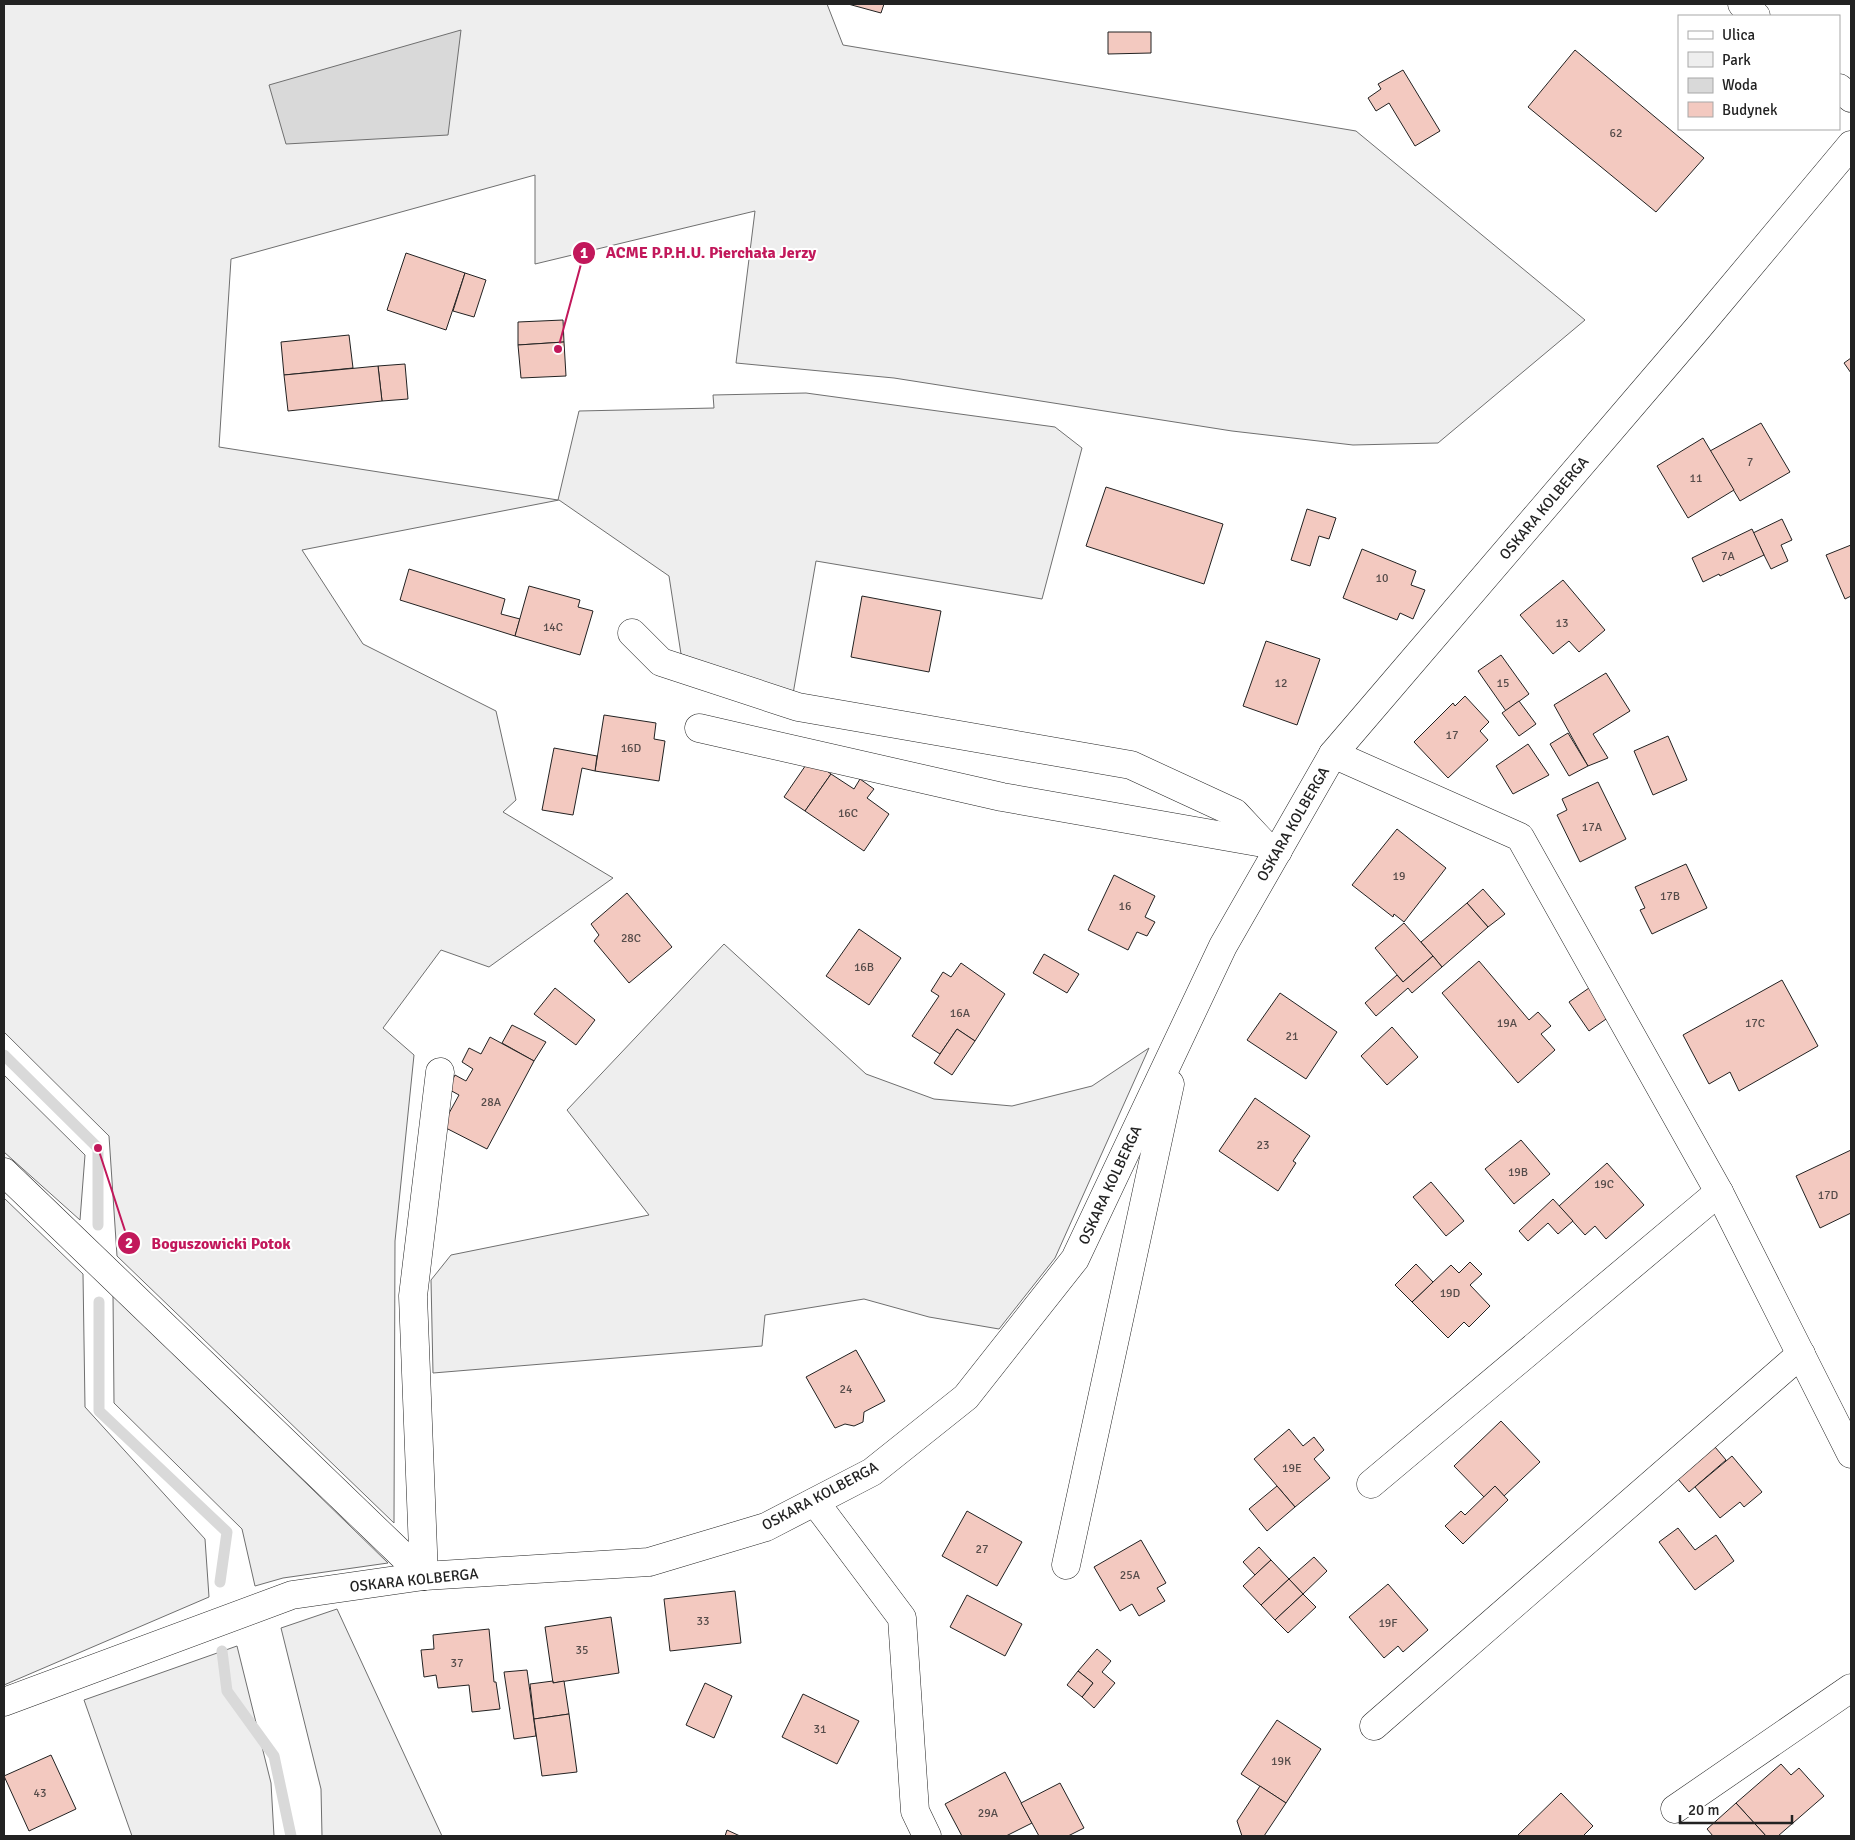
<svg xmlns="http://www.w3.org/2000/svg" width="1855" height="1840" font-family="Signika,sans-serif">
	<rect width="100%" height="100%" fill="#fff"/>
	<g fill="#eee" stroke="#6f6f6f">
		<polygon points="4,4 827,4 843,45 1356,131 1585,320 1438,443 1353,445 1232,431 894,378 736,363 755,211 535,264 535,175 231,259 219,447 558,500 579,411 714,408 713,395 806,393 1055,427 1082,448 1042,599 816,561 793,694 681,654 669,576 559,500 302,550 363,644 496,711 516,800 503,812 613,878 489,967 441,950 383,1028 414,1055 395,1241 394,1523 117,1256 109,1136 4,1032"/>
		<polygon points="724,944 866,1074 934,1099 1012,1106 1092,1086 1149,1048 1055,1258 999,1329 929,1317 864,1299 765,1315 762,1346 433,1373 431,1280 451,1255 649,1215 567,1110"/>
		<polygon points="4,1075 85,1155 80,1220 4,1152"/>
		<polygon points="4,1198 83,1274 85,1407 205,1539 209,1597 4,1685"/>
		<polygon points="113,1295 388,1563 283,1578 255,1586 242,1529 114,1403"/>
		<polygon points="337,1609 442,1836 322,1836 321,1789 281,1628"/>
		<polygon points="237,1646 271,1783 274,1836 132,1836 84,1700"/>
	</g>
	<polygon fill="#d9d9d9" stroke="#6f6f6f" points="461,30 448,135 286,144 269,85"/>
	<g fill="none" stroke-linecap="round" stroke-linejoin="round">
		<g stroke="#d9d9d9" stroke-width="11">
			<polyline points="4,1055 98,1148 98,1225"/>
			<polyline points="99,1302 99,1411 227,1532 220,1582"/>
			<polyline points="222,1651 227,1691 274,1756 291,1836"/>
		</g>
	</g>
	<g fill="#f3c9c0" stroke="#222">
		<polygon points="848,4 884,4 881,13"/>
		<polygon points="1108,32 1151,32 1151,53 1108,54"/>
		<polygon points="1575,50 1704,158 1656,212 1528,107"/>
		<polygon points="1403,70 1440,131 1415,146 1389,103 1376,111 1368,98 1381,89 1378,84"/>
		<polygon points="406,253 465,273 446,330 387,310"/>
		<polygon points="465,273 486,280 474,317 453,311"/>
		<polygon points="563,320 564,342 518,345 518,322"/>
		<polygon points="349,335 353,368 284,375 281,342"/>
		<polygon points="564,342 566,376 521,378 518,345"/>
		<polygon points="1851,358 1851,373 1844,363"/>
		<polygon points="405,364 408,399 382,401 378,366"/>
		<polygon points="378,366 382,401 288,411 284,375"/>
		<polygon points="1761,423 1790,472 1740,501 1710,451"/>
		<polygon points="1703,438 1734,490 1688,518 1657,466"/>
		<polygon points="1106,487 1223,524 1204,584 1086,546"/>
		<polygon points="1307,509 1336,518 1329,539 1319,536 1310,566 1291,560"/>
		<polygon points="1782,519 1792,540 1781,545 1788,561 1771,569 1753,533"/>
		<polygon points="1752,529 1764,555 1720,576 1719,574 1703,582 1692,558"/>
		<polygon points="1851,545 1851,596 1845,599 1826,555"/>
		<polygon points="1362,549 1416,571 1411,585 1425,590 1413,619 1400,613 1397,620 1343,598"/>
		<polygon points="409,569 505,599 501,614 520,619 515,636 400,600"/>
		<polygon points="1563,580 1605,630 1579,652 1569,641 1553,654 1520,615"/>
		<polygon points="529,586 580,600 578,607 593,611 580,655 515,636"/>
		<polygon points="862,596 941,611 929,672 851,657"/>
		<polygon points="1266,641 1320,659 1297,725 1243,706"/>
		<polygon points="1501,655 1529,694 1506,711 1478,671"/>
		<polygon points="1606,673 1630,711 1593,734 1608,758 1588,766 1554,705"/>
		<polygon points="1465,696 1489,722 1480,731 1488,740 1448,778 1414,742 1453,703 1455,706"/>
		<polygon points="1519,701 1536,724 1519,736 1502,713"/>
		<polygon points="604,715 656,723 654,739 665,741 659,781 595,771"/>
		<polygon points="1568,733 1588,766 1569,776 1550,744"/>
		<polygon points="1668,736 1687,780 1653,795 1634,751"/>
		<polygon points="1528,744 1549,775 1513,794 1496,766"/>
		<polygon points="554,748 597,756 595,771 582,768 573,815 542,810"/>
		<polygon points="810,759 831,774 805,811 784,797"/>
		<polygon points="831,774 854,789 860,779 874,789 867,798 889,814 864,851 805,811"/>
		<polygon points="1598,782 1626,839 1580,862 1557,815 1567,810 1562,799"/>
		<polygon points="1397,829 1446,868 1404,922 1394,914 1393,917 1352,885"/>
		<polygon points="1686,864 1707,908 1652,934 1640,910 1645,908 1635,887"/>
		<polygon points="1114,875 1155,896 1145,917 1155,922 1147,936 1137,932 1128,950 1088,930"/>
		<polygon points="1483,889 1505,914 1488,927 1467,903"/>
		<polygon points="627,893 672,947 629,983 594,941 599,935 591,924"/>
		<polygon points="1467,903 1488,927 1442,967 1421,942"/>
		<polygon points="1404,923 1433,956 1403,982 1375,948"/>
		<polygon points="859,929 901,958 869,1005 826,976"/>
		<polygon points="1044,954 1079,974 1067,993 1033,973"/>
		<polygon points="1433,956 1442,967 1412,993 1408,988 1376,1016 1365,1003 1397,975 1403,982"/>
		<polygon points="1479,961 1529,1020 1538,1012 1551,1026 1541,1034 1555,1050 1518,1083 1442,993"/>
		<polygon points="961,963 1005,994 975,1041 957,1029 940,1054 912,1036 939,996 931,991 943,972 951,977"/>
		<polygon points="1782,980 1818,1046 1739,1091 1730,1072 1709,1084 1683,1035"/>
		<polygon points="555,988 595,1020 576,1045 534,1014"/>
		<polygon points="1589,988 1609,1017 1589,1031 1569,1002"/>
		<polygon points="1280,993 1337,1032 1306,1079 1247,1040"/>
		<polygon points="512,1025 546,1042 534,1061 502,1043"/>
		<polygon points="1392,1027 1418,1057 1387,1085 1361,1056"/>
		<polygon points="957,1029 975,1041 952,1075 934,1063"/>
		<polygon points="490,1037 534,1061 487,1149 442,1126 459,1095 448,1089 455,1075 466,1081 473,1069 462,1062 469,1048 481,1054"/>
		<polygon points="1255,1098 1310,1136 1293,1161 1296,1163 1278,1191 1219,1151"/>
		<polygon points="1521,1140 1550,1174 1514,1204 1485,1169"/>
		<polygon points="1851,1150 1851,1213 1820,1228 1796,1176"/>
		<polygon points="1607,1163 1644,1205 1606,1239 1595,1226 1585,1235 1559,1206"/>
		<polygon points="1431,1182 1464,1221 1446,1236 1413,1197"/>
		<polygon points="1553,1199 1573,1221 1558,1234 1548,1223 1528,1241 1519,1231"/>
		<polygon points="1470,1262 1482,1274 1470,1285 1490,1306 1469,1327 1464,1322 1448,1338 1412,1302 1451,1265 1459,1273"/>
		<polygon points="1416,1264 1433,1282 1412,1302 1395,1285"/>
		<polygon points="856,1350 885,1401 864,1412 863,1422 854,1426 845,1424 835,1428 806,1377"/>
		<polygon points="1501,1421 1540,1462 1504,1496 1495,1486 1484,1497 1454,1466"/>
		<polygon points="1289,1429 1303,1446 1314,1437 1324,1450 1314,1459 1330,1478 1295,1507 1254,1459"/>
		<polygon points="1715,1447 1726,1460 1689,1492 1678,1479"/>
		<polygon points="1732,1456 1762,1492 1744,1507 1740,1502 1720,1518 1695,1487"/>
		<polygon points="1277,1486 1295,1507 1267,1531 1249,1509"/>
		<polygon points="1495,1486 1508,1500 1463,1544 1445,1526 1461,1511 1465,1515"/>
		<polygon points="967,1511 1022,1542 997,1586 942,1556"/>
		<polygon points="1678,1528 1695,1550 1716,1535 1734,1561 1695,1590 1659,1542"/>
		<polygon points="1141,1540 1166,1583 1157,1588 1165,1601 1139,1616 1132,1604 1120,1611 1094,1567"/>
		<polygon points="1259,1547 1271,1560 1255,1575 1243,1562"/>
		<polygon points="1314,1557 1327,1571 1303,1594 1289,1579"/>
		<polygon points="1271,1560 1289,1579 1261,1605 1243,1586"/>
		<polygon points="1289,1579 1303,1594 1275,1620 1261,1605"/>
		<polygon points="1388,1584 1428,1630 1403,1652 1398,1646 1384,1658 1349,1617"/>
		<polygon points="735,1591 741,1643 670,1651 664,1599"/>
		<polygon points="1303,1594 1316,1607 1288,1633 1275,1620"/>
		<polygon points="967,1595 1022,1624 1005,1656 950,1627"/>
		<polygon points="611,1617 619,1673 553,1683 545,1627"/>
		<polygon points="489,1629 494,1682 496,1682 500,1709 472,1712 469,1685 438,1688 436,1675 424,1677 421,1650 434,1649 433,1635"/>
		<polygon points="1097,1649 1111,1661 1102,1672 1115,1683 1094,1708 1082,1697 1093,1683 1078,1671"/>
		<polygon points="527,1670 536,1736 514,1739 504,1672"/>
		<polygon points="1078,1671 1093,1683 1082,1697 1067,1685"/>
		<polygon points="553,1681 553,1683 564,1681 569,1714 534,1719 530,1684"/>
		<polygon points="705,1683 732,1696 714,1738 686,1725"/>
		<polygon points="803,1694 859,1721 837,1764 782,1737"/>
		<polygon points="569,1714 577,1772 542,1776 534,1719"/>
		<polygon points="1277,1720 1321,1749 1286,1803 1241,1774"/>
		<polygon points="51,1755 76,1809 29,1831 4,1776"/>
		<polygon points="1781,1764 1791,1775 1799,1768 1824,1796 1778,1836 1766,1836 1736,1803"/>
		<polygon points="1005,1772 1032,1823 1006,1836 962,1836 945,1804"/>
		<polygon points="1060,1783 1084,1828 1068,1836 1039,1836 1021,1803"/>
		<polygon points="1260,1786 1286,1803 1264,1836 1242,1836 1237,1821"/>
		<polygon points="1561,1793 1593,1826 1583,1836 1517,1836"/>
		<polygon points="1736,1803 1766,1836 1713,1836 1707,1829"/>
		<polygon points="727,1830 740,1836 725,1836"/>
	</g>
	<g fill="none" stroke-linecap="round" stroke-linejoin="round">
		<defs>
			<g id="minor">
				<polyline points="1742,4 1756,16"/>
				<polyline points="1839,88 1851,98"/>
				<polyline points="632,633 661,662 798,707 1131,765 1235,813 1263,843 1278,851"/>
				<polyline points="699,728 1002,797 1263,843"/>
				<polyline points="1333,754 1520,837 1719,1192 1851,1454"/>
				<polyline points="4,1172 424,1576"/>
				<polyline points="1371,1484 1719,1192"/>
				<polyline points="815,1502 902,1618 915,1811 927,1836"/>
				<polyline points="1066,1565 1170,1084"/>
				<polyline points="424,1576 413,1296 440,1072"/>
				<polyline points="4,1702 292,1595 424,1576 649,1562 766,1527 872,1472 966,1397 1075,1259 1223,946 1333,754 1697,329 1851,145"/>
				<polyline points="1374,1726 1801,1354"/>
				<polyline points="1675,1809 1851,1688"/>
			</g>
		</defs>
		<use href="#minor" stroke="#222" stroke-width="29"/>
		<use href="#minor" stroke="#fff" stroke-width="28"/>
	</g>
	<g text-anchor="middle" stroke-width="4" stroke-linejoin="round" paint-order="stroke">
		<g font-size="12" fill="#564c4a">
			<text x="1616" y="137">62</text>
			<text x="1750" y="466">7</text>
			<text x="1696" y="482">11</text>
			<text x="1728" y="560">7A</text>
			<text x="1382" y="582">10</text>
			<text x="1562" y="627">13</text>
			<text x="553" y="631">14C</text>
			<text x="1281" y="687">12</text>
			<text x="1503" y="687">15</text>
			<text x="1452" y="739">17</text>
			<text x="631" y="752">16D</text>
			<text x="848" y="817">16C</text>
			<text x="1592" y="831">17A</text>
			<text x="1399" y="880">19</text>
			<text x="1670" y="900">17B</text>
			<text x="1125" y="910">16</text>
			<text x="631" y="942">28C</text>
			<text x="864" y="971">16B</text>
			<text x="960" y="1017">16A</text>
			<text x="1507" y="1027">19A</text>
			<text x="1755" y="1027">17C</text>
			<text x="1292" y="1040">21</text>
			<text x="491" y="1106">28A</text>
			<text x="1263" y="1149">23</text>
			<text x="1518" y="1176">19B</text>
			<text x="1604" y="1188">19C</text>
			<text x="1828" y="1199">17D</text>
			<text x="1450" y="1297">19D</text>
			<text x="846" y="1393">24</text>
			<text x="1292" y="1472">19E</text>
			<text x="982" y="1553">27</text>
			<text x="1130" y="1579">25A</text>
			<text x="703" y="1625">33</text>
			<text x="1388" y="1627">19F</text>
			<text x="582" y="1654">35</text>
			<text x="457" y="1667">37</text>
			<text x="820" y="1733">31</text>
			<text x="1281" y="1765">19K</text>
			<text x="40" y="1797">43</text>
			<text x="988" y="1817">29A</text>
		</g>
		<g font-size="15" fill="#222" stroke="#fff">
			<text transform="translate(1544 508) rotate(-50)" y="5">OSKARA KOLBERGA</text>
			<text transform="translate(1293 824) rotate(-60)" y="5">OSKARA KOLBERGA</text>
			<text transform="translate(1110 1185) rotate(-65)" y="5">OSKARA KOLBERGA</text>
			<text transform="translate(820 1496) rotate(-28)" y="5">OSKARA KOLBERGA</text>
			<text transform="translate(414 1580) rotate(-6)" y="5">OSKARA KOLBERGA</text>
		</g>
	</g>
	<path fill="none" stroke="#c2185b" stroke-width="2" d="M558 349L584 253M98 1148L129 1243"/>
	<g fill="#c2185b" stroke="#fff" stroke-width="2">
		<circle cx="558" cy="349" r="5"/>
		<circle cx="98" cy="1148" r="5"/>
		<circle cx="584" cy="253" r="12"/>
		<circle cx="129" cy="1243" r="12"/>
	</g>
	<g font-size="15" text-anchor="middle" font-weight="bold" fill="#fff">
		<text x="584" y="258">1</text>
		<text x="129" y="1248">2</text>
	</g>
	<g font-size="16" text-anchor="middle" font-weight="bold" fill="#c2185b" stroke="#fff" stroke-width="4" stroke-linejoin="round" paint-order="stroke">
		<text x="711" y="258">ACME P.P.H.U. Pierchała Jerzy</text>
		<text x="221" y="1249">Boguszowicki Potok</text>
	</g>
	<rect width="1855" height="1840" fill="none" stroke="#222222" stroke-width="10"/>
	<rect x="1678" y="15" width="162" height="115" fill="#ffffff" stroke="#a7a7a7"/>
	<rect x="1688" y="31" width="25" height="8" fill="#ffffff" stroke="#a7a7a7"/>
	<text x="1722" y="40" font-size="15" fill="#222222">Ulica</text>
	<rect x="1688" y="52" width="25" height="15" fill="#eeeeee" stroke="#a7a7a7"/>
	<text x="1722" y="65" font-size="15" fill="#222222">Park</text>
	<rect x="1688" y="78" width="25" height="15" fill="#d9d9d9" stroke="#a7a7a7"/>
	<text x="1722" y="90" font-size="15" fill="#222222">Woda</text>
	<rect x="1688" y="102" width="25" height="15" fill="#f3c9c0" stroke="#a7a7a7"/>
	<text x="1722" y="115" font-size="15" fill="#222222">Budynek</text>
	<path d="M1680 1815v8h112v-8" fill="none" stroke="#222222" stroke-width="2.5"/>
	<text x="1688" y="1815" font-size="15" fill="#222222" stroke="#ffffff" stroke-width="4" paint-order="stroke">20 m</text>
</svg>
